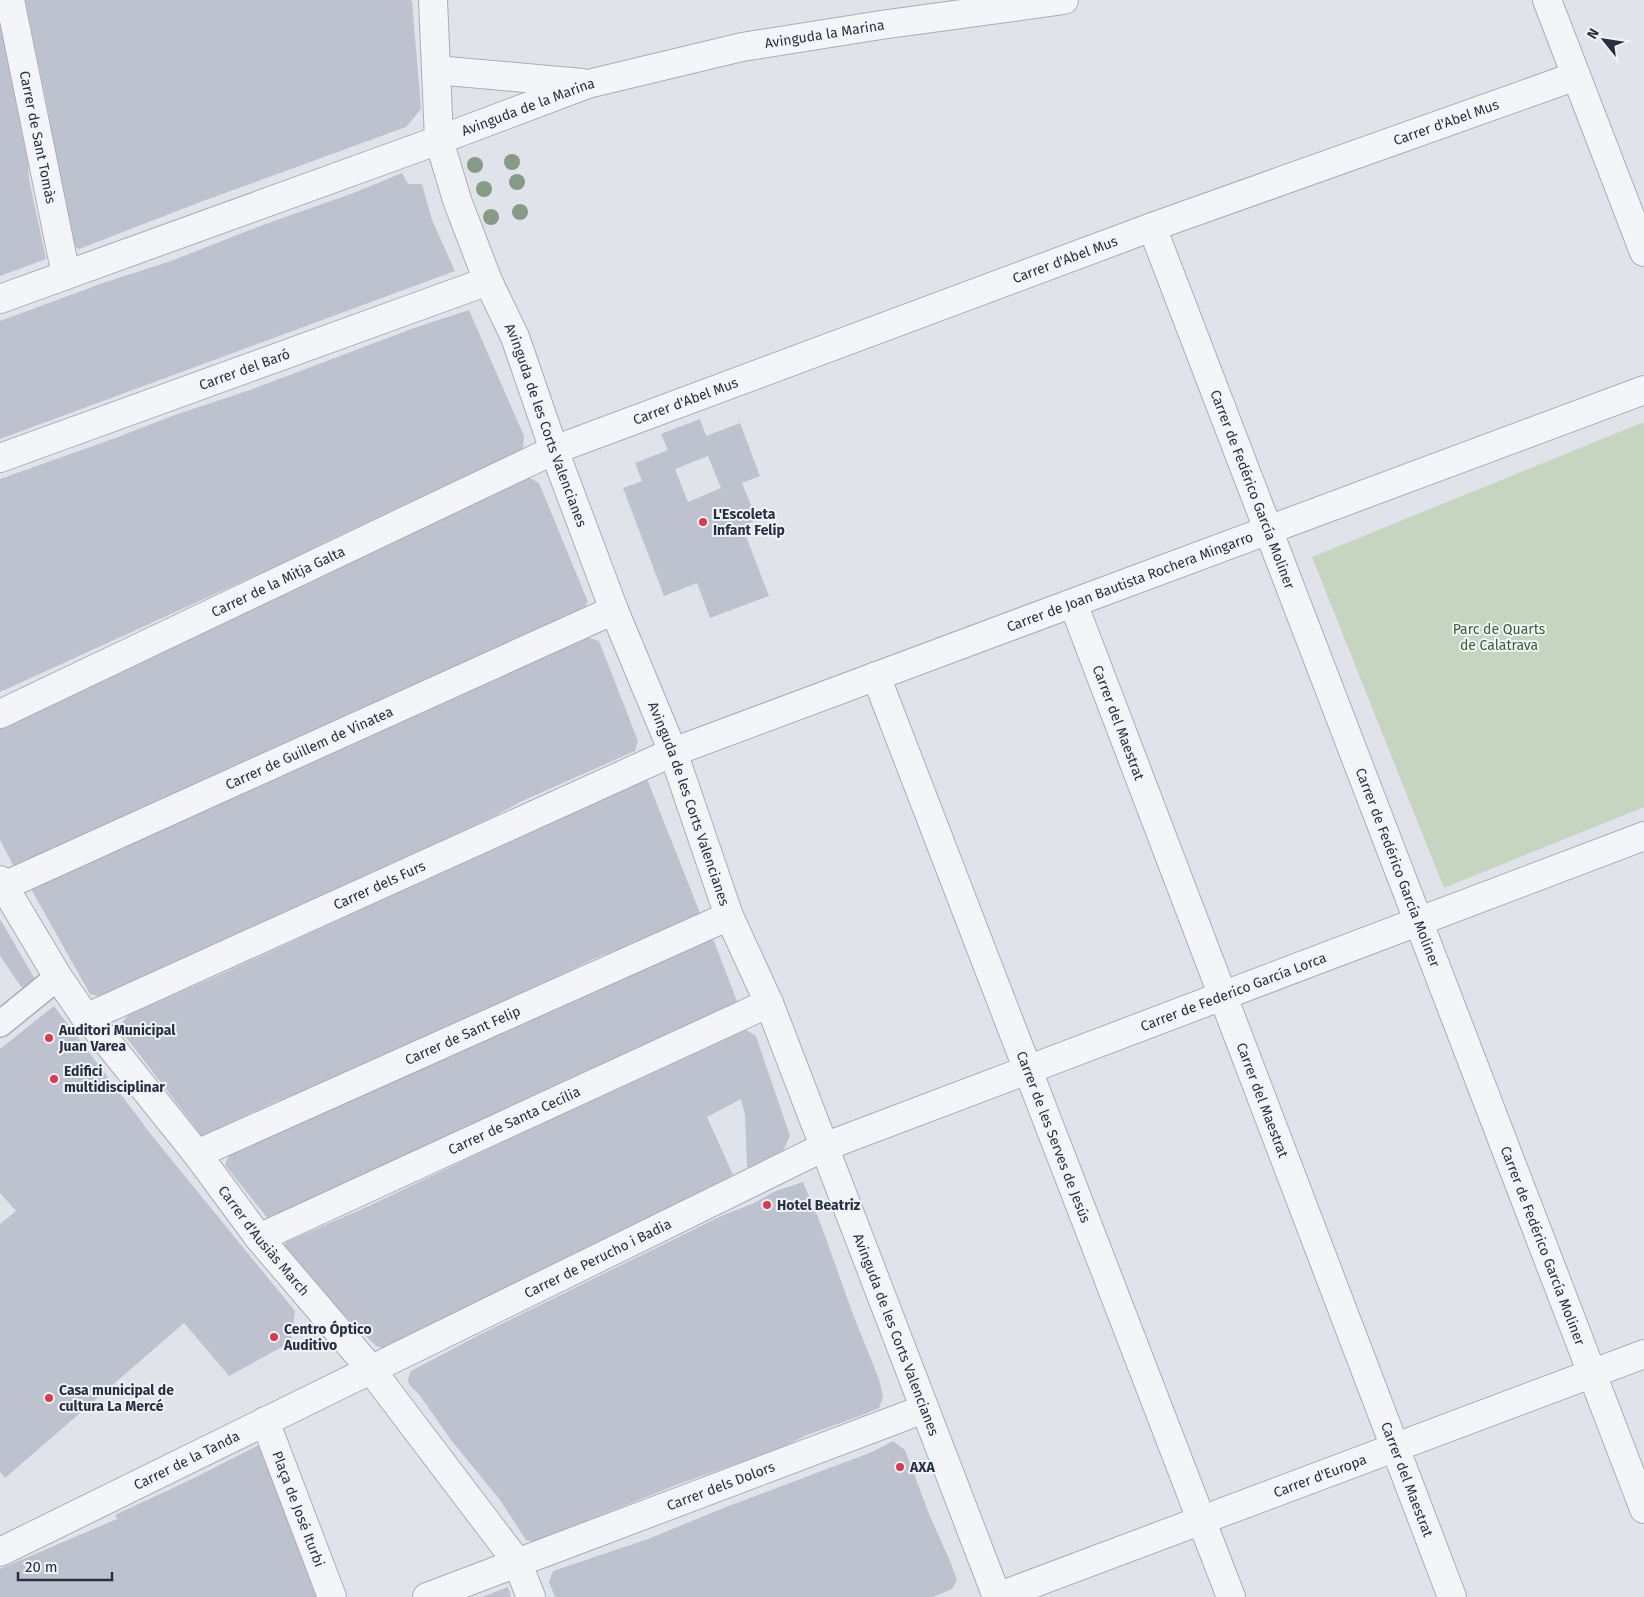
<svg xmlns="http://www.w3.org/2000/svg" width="1644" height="1597" font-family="'Fira Sans',sans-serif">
	<rect width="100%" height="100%" fill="#e0e4ea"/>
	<polygon fill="#c5d5c0" points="1644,422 1644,807 1444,888 1312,557"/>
	<g fill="#bdc2ce" fill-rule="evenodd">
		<polygon points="25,0 410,0 412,1 421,109 406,127 203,201 79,249 71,245 46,100"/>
		<polygon points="0,21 28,163 29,179 46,259 0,276"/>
		<polygon points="402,173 408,184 422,184 432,220 455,271 0,439 0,321 103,283 171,261 260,226 356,192"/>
		<polygon points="469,310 524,436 523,449 323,543 296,557 0,692 0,479 118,437 172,416 253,389 414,328"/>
		<path d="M 700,419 L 706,436 L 740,423 L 760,476 L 742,483 L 757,520 L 742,526 L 769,596 L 710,618 L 697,583 L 664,596 L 623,488 L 642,481 L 635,463 L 668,450 L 661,434 ZM 708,456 L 721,488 L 688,502 L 675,469 Z"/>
		<polygon points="526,476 539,483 588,602 582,611 16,871 0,840 0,725 308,583"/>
		<polygon points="584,636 599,641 638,741 635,751 520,802 495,816 366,876 190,955 102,997 90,994 31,889 91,863 132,842"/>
		<polygon points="647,779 700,913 641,941 596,958 519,995 326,1082 277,1101 202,1136 122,1032 123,1022 128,1015 217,976 338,920 371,904"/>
		<polygon points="0,919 35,979 22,988 0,956"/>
		<polygon points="711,939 714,941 738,1004 269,1220 225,1165 231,1149 456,1053 520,1023 577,1000 667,958"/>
		<polygon points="54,1006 153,1137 295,1311 291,1342 229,1376 184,1323 5,1478 0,1472 0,1224 16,1211 0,1193 0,1049"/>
		<polygon points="746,1030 756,1036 790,1136 783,1151 747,1168 745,1115 741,1099 707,1117 733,1175 384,1349 376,1346 340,1311 284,1247 286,1242 369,1206 517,1135"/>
		<polygon points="803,1182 820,1222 854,1317 879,1379 883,1397 879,1408 860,1416 807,1435 779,1449 676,1485 534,1542 526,1540 500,1500 451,1440 421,1397 409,1384 408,1379 411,1371 481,1334 721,1216 752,1204 776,1191"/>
		<polygon points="893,1441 905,1450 929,1514 950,1561 957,1580 952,1589 933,1597 555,1597 549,1582 553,1571 648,1539 726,1507 872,1452"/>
		<polygon points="259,1445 318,1597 0,1597 0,1569 117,1519 115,1515 192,1479"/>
		<polygon points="508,1587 511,1597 482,1597"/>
	</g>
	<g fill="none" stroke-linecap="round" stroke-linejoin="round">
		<defs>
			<polyline id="pedestrian" points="0,1024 58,977"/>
			<g id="minor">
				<path id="s1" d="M 10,0 L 66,275"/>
				<polyline points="1547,0 1644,252"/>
				<path id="s2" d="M 1152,227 L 1644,1509"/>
				<path id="s3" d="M 0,458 L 488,281"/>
				<path id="s4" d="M 1073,603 L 1452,1597"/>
				<path id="s5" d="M 876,676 L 1231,1597"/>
				<path id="s6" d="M 0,714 L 554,450 L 1152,227 L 1576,76"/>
				<path id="s7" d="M 0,880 L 58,977 L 86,1018 L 92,1023 L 197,1154 L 259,1238 L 369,1367 L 517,1562 L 531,1597"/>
				<path id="s8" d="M 4,886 L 614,610"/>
				<path id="s9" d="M 86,1018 L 673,752 L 1644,390"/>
				<path id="s10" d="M 197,1154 L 729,916"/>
				<path id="s11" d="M 259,1238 L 769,1003"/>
				<path id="s12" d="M 265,1421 L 332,1597"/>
				<path id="s13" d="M 0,1552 L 824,1147 L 1644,836"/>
				<path id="s14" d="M 427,1597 L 924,1409"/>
				<path id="s15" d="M 997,1597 L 1644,1354"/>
			</g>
			<g id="tertiary">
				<path id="s16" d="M 433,0 L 439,140 L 457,200 L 488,281 L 515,337 L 554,450 L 614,610 L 673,752 L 729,916 L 769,1003 L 997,1597"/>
				<polyline points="436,70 582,83"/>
				<path id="s17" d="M 0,299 L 439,140 L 588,84 L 742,47 L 881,25 L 1064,0"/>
			</g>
		</defs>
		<use href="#pedestrian" stroke="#a8aeb8" stroke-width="28"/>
		<use href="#minor" stroke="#a8aeb8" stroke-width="30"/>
		<use href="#tertiary" stroke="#a8aeb8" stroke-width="30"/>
		<use href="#pedestrian" stroke="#f3f5f8" stroke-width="25"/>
		<use href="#minor" stroke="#f3f5f8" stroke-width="28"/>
		<use href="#tertiary" stroke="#f3f5f8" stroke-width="28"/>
	</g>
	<g fill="#859b85">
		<circle cx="512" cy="162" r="8"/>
		<circle cx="475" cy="165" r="8"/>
		<circle cx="517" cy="182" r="8"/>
		<circle cx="484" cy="189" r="8"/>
		<circle cx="520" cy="212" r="8"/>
		<circle cx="491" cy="217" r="8"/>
	</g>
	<g fill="#da3b4b" stroke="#f0f3f7" stroke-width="2">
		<circle cx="703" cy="522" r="5"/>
		<circle cx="49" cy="1038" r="5"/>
		<circle cx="54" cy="1079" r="5"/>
		<circle cx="767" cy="1205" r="5"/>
		<circle cx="274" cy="1337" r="5"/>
		<circle cx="49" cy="1398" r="5"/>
		<circle cx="900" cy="1467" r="5"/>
	</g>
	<g text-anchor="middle" stroke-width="4" stroke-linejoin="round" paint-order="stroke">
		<g font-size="14" fill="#273043" stroke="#f0f3f7">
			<text dy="5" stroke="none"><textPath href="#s17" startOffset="868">Avinguda la Marina</textPath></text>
			<text dy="5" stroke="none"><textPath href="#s17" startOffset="562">Avinguda de la Marina</textPath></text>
			<text dy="5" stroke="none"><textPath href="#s6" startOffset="1564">Carrer d'Abel Mus</textPath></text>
			<text dy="5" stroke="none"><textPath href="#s1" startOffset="140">Carrer de Sant Tomàs</textPath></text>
			<text dy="5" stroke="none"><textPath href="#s6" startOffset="1159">Carrer d'Abel Mus</textPath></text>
			<text dy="5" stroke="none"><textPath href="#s3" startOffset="260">Carrer del Baró</textPath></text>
			<text dy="5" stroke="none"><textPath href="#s6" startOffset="754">Carrer d'Abel Mus</textPath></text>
			<text dy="5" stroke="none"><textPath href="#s16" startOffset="445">Avinguda de les Corts Valencianes</textPath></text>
			<text dy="5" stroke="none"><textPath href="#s2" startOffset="281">Carrer de Fedérico García Moliner</textPath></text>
			<text dy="5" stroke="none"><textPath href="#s6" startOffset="308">Carrer de la Mitja Galta</textPath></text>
			<text dy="5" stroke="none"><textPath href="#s9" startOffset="1132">Carrer de Joan Bautista Rochera Mingarro</textPath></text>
			<text dy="5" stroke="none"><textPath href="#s4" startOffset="128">Carrer del Maestrat</textPath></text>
			<text dy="5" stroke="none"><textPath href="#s8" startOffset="335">Carrer de Guillem de Vinatea</textPath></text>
			<text dy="5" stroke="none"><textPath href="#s16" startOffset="850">Avinguda de les Corts Valencianes</textPath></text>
			<text dy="5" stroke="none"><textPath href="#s2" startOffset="686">Carrer de Fedérico García Moliner</textPath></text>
			<text dy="5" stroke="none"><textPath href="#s9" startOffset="322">Carrer dels Furs</textPath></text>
			<text dy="5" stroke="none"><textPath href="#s13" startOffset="1356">Carrer de Federico García Lorca</textPath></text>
			<text dy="5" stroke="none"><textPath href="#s10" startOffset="291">Carrer de Sant Felip</textPath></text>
			<text dy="5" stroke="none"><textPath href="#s4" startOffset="532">Carrer del Maestrat</textPath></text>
			<text dy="5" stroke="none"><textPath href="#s11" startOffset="281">Carrer de Santa Cecília</textPath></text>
			<text dy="5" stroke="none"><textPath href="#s5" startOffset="494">Carrer de les Serves de Jesús</textPath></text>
			<text dy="5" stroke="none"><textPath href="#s7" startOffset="448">Carrer d'Ausiàs March</textPath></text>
			<text dy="5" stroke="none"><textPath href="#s2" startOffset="1091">Carrer de Fedérico García Moliner</textPath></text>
			<text dy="5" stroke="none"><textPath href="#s13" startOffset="666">Carrer de Perucho i Badia</textPath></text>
			<text dy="5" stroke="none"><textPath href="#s16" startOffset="1420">Avinguda de les Corts Valencianes</textPath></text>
			<text dy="5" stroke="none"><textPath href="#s13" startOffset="208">Carrer de la Tanda</textPath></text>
			<text dy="5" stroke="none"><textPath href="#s15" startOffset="345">Carrer d'Europa</textPath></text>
			<text dy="5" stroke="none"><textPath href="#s4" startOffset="938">Carrer del Maestrat</textPath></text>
			<text dy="5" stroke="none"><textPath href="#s14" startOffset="314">Carrer dels Dolors</textPath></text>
			<text dy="5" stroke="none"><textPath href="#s12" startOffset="94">Plaça de José Iturbi</textPath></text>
		</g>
		<g font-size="14" font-weight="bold" fill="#273043" stroke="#f0f3f7" text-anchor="start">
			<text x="713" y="519">L'Escoleta<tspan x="713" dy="16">Infant Felip</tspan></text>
			<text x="59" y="1035">Auditori Municipal<tspan x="59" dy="16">Juan Varea</tspan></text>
			<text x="64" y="1076">Edifici<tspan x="64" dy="16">multidisciplinar</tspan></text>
			<text x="777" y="1210">Hotel Beatriz</text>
			<text x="284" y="1334">Centro Óptico<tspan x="284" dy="16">Auditivo</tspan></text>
			<text x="59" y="1395">Casa municipal de<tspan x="59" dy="16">cultura La Mercé</tspan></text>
			<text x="910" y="1472">AXA</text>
		</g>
		<g font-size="14" fill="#3a6033" stroke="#f0f3f7">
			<text x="1499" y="634">Parc de Quarts<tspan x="1499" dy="16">de Calatrava</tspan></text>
		</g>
	</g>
	<g transform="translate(1604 40) rotate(300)" stroke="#f0f3f7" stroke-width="4" paint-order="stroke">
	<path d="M0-4L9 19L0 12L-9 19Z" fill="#273043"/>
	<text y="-8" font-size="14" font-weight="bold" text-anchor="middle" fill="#273043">N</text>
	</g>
	<path d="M18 1572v8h94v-8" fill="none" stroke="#273043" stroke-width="2.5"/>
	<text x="25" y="1572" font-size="15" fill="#273043" stroke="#f0f3f7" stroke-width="4" paint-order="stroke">20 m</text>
</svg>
